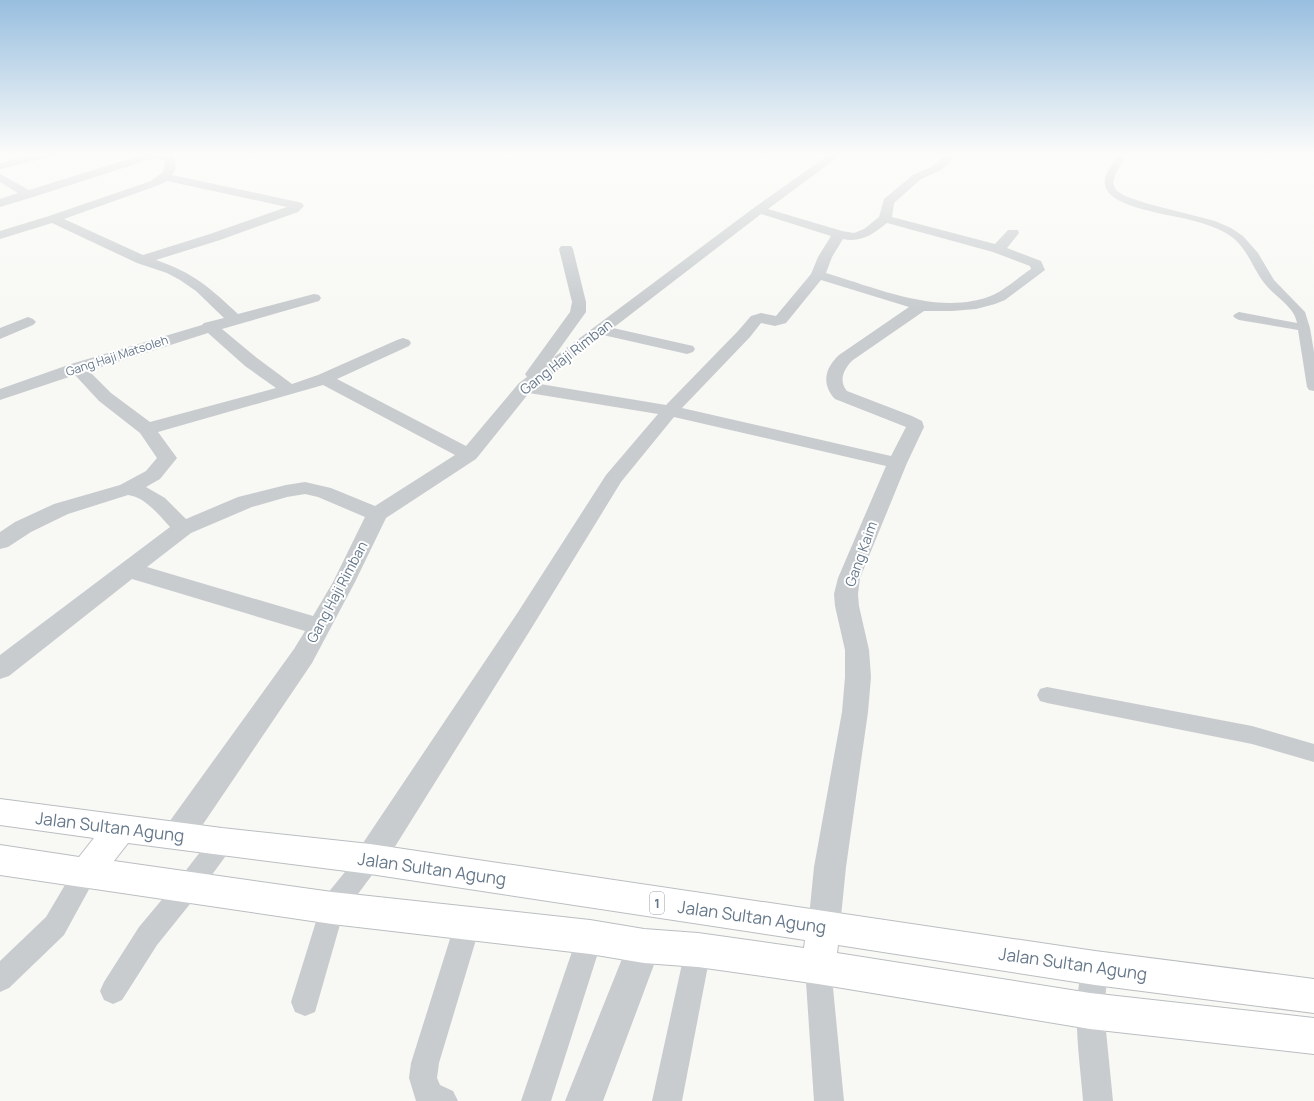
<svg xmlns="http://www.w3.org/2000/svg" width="1314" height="1101" font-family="Manrope,sans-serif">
	<rect width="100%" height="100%" fill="#f8f8f5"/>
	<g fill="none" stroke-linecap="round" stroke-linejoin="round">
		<defs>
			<path id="trunk" d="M 0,799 L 222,828 L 370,844 L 1095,951 L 1314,979 L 1314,1013 L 1095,985 L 838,945 L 837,953 L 1090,993 L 1314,1018 L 1314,1054 L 1090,1029 L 818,984 L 698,967 L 644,963 L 590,954 L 332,924 L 0,875 L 0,845 L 79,857 L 94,838 L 0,825 ZM 128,843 L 370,874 L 805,940 L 804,948 L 698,933 L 644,929 L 590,920 L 332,892 L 114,861 Z"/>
		</defs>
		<use href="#trunk" stroke="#babec1" stroke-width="2"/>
		<g fill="#c8cccf" fill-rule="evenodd">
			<path d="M 1119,154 L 1127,154 L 1115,175 L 1113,183 L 1116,190 L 1125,196 L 1145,203 L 1215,221 L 1231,228 L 1243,236 L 1258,253 L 1274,280 L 1305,312 L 1310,328 L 1314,352 L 1314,391 L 1309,390 L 1307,387 L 1298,330 L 1239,320 L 1235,318 L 1233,316 L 1235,314 L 1239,312 L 1297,323 C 1294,306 1275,297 1265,284 C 1250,265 1247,244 1224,232 C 1192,215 1149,216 1118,200 C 1112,196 1106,192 1105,184 C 1103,175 1114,162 1119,154 Z"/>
			<polygon points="1047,687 1252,726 1314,744 1314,762 1252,744 1047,703 1040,701 1037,695 1040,689"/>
			<polygon points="222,831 230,834 234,842 230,850 198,894 157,945 122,1000 113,1004 104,1000 100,991 104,982 139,927 180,878 214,834"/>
			<polygon points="370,848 378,851 382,859 378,867 343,914 315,1012 305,1016 295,1012 291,1002 323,899 362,851"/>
			<polygon points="87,860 96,863 99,871 64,935 9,988 0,992 0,961 46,917 78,863"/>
			<polygon points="468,910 477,914 481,923 439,1063 437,1078 440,1085 453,1091 458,1101 416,1101 409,1078 411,1063 455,923 459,914"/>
			<polygon points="590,924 599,928 603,937 551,1101 521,1101 577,937 581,928"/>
			<polygon points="698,937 707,941 711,950 682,1101 652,1101 685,950 689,941"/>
			<polygon points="818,954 827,958 831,967 844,1101 814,1101 805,967 809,958"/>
			<path d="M 1095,955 L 1104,959 L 1108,968 L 1104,1011 L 1113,1101 L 1083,1101 C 1080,1058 1069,999 1086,959 Z"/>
		</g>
		<g fill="#c8cccf" fill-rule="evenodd">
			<polygon points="36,154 55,154 54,156 0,169 0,163"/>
			<path d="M 145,154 L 164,154 L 174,157 L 176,168 L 172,175 L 298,202 L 302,203 L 304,206 L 298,212 L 220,240 L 156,260 C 194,273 209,287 238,314 L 314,294 L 319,295 L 321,298 L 319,301 L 222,329 L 257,358 L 292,384 L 318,375 L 397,340 L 403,338 L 409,340 L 411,343 L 409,346 L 337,379 L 466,446 L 519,383 L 527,377 L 525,374 L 570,312 L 572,302 L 559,249 L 561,246 L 571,246 L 573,249 L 586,302 L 586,312 L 553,358 L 755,207 L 830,154 L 842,154 L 768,209 L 842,231 L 854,233 L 864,229 L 879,217 L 884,199 L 913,175 L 933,166 L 946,154 L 958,154 L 941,170 L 921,179 L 894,203 L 892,217 L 995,244 L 1008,230 L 1018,230 L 1019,233 L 1007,248 L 1041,261 L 1045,270 L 1005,300 L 995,304 L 976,309 L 952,311 L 924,311 L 853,360 C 844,368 838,381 847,391 L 912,416 L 922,421 L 924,427 L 907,463 L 860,578 L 858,594 L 859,606 L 869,650 L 871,677 L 868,712 L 846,867 L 840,927 L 836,939 L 824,943 L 812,939 L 808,927 L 814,867 L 842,712 L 845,677 L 845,650 L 835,606 L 834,594 L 838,578 L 886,466 L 674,417 L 621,482 L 534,624 L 381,869 L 370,874 L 359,869 L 355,859 L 359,849 L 518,612 L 606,475 L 658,414 L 529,393 L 476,459 L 386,518 L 355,582 L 312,663 L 189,845 L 178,849 L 167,845 L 163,835 L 167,825 L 294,649 L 305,631 L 132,579 L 9,676 L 0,679 L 0,655 L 170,527 C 159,515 145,497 128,495 L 68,514 L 31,532 L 8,547 L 0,549 L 0,532 L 15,522 L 54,504 L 120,485 L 146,471 L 157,458 L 140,433 L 99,401 L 75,375 L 0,400 L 0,389 L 71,364 L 202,325 L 204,323 L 224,318 L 196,291 L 180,280 L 167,273 L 137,263 L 52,223 L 0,239 L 0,231 L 49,216 L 151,181 L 163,172 L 165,161 L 154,158 L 33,197 L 0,207 L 0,199 L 18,193 L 0,182 L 0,174 L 29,190 ZM 167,181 L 287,207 L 210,234 L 143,255 L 64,219 L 159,185 ZM 761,214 L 831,236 L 818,257 L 811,274 L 776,316 L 761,313 L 751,316 L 738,331 L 666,405 L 540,384 L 603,335 L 687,354 L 693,352 L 695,349 L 693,346 L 613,328 ZM 887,223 L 993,252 L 1030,266 L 1031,269 C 1019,277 1006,289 993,295 C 941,317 877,288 826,273 L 832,257 L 843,239 C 861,243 873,234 887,223 ZM 821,280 L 909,307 L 839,355 C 825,368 821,384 835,399 L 906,427 L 891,456 L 682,408 L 750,337 L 761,323 L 775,326 L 786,323 ZM 208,333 L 245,366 L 276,388 L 150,422 L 111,393 L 89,371 ZM 323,385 L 455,455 L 375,506 L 331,488 L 305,482 L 286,485 L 238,497 L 186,519 L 165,498 L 146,487 L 160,479 L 177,458 L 158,432 ZM 305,494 L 318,497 L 365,517 L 333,582 L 313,616 L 147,567 L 191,533 L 252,507 L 287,497 Z"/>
			<polygon points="28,317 33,319 36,322 33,325 0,339 0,328"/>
			<polygon points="644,929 656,934 661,946 603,1101 565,1101 632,934"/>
		</g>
		<use href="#trunk" fill="#fff" fill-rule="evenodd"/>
	</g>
	<linearGradient id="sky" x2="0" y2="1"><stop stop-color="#98bedf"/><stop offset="0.5" stop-color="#fcfcfa"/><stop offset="1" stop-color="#fcfcfa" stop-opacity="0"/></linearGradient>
	<rect width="1314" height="308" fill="url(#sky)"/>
	<g text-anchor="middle" stroke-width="4" stroke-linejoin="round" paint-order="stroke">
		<g font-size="12" fill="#657789" stroke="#fff">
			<text transform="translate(117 356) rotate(-18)" y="4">Gang Haji Matsoleh</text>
		</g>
		<rect fill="#fff" stroke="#93a0ac" stroke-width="1" x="650" y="892" width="14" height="22" rx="3"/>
		<g font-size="13" font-weight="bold" fill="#657789">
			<text x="657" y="908">1</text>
		</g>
		<g font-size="14" fill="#657789" stroke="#fff">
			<text transform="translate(566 357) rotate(-38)" y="5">Gang Haji Rimban</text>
			<text transform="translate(861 554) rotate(-70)" y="5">Gang Kaim</text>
			<text transform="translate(337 592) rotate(-62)" y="5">Gang Haji Rimban</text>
		</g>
		<g font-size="17" fill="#657789" stroke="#fff">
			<text transform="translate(110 827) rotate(7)" y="6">Jalan Sultan Agung</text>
			<text transform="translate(432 869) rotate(8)" y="6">Jalan Sultan Agung</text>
			<text transform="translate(752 917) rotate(8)" y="6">Jalan Sultan Agung</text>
			<text transform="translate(1073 964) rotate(8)" y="6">Jalan Sultan Agung</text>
		</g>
	</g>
</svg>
